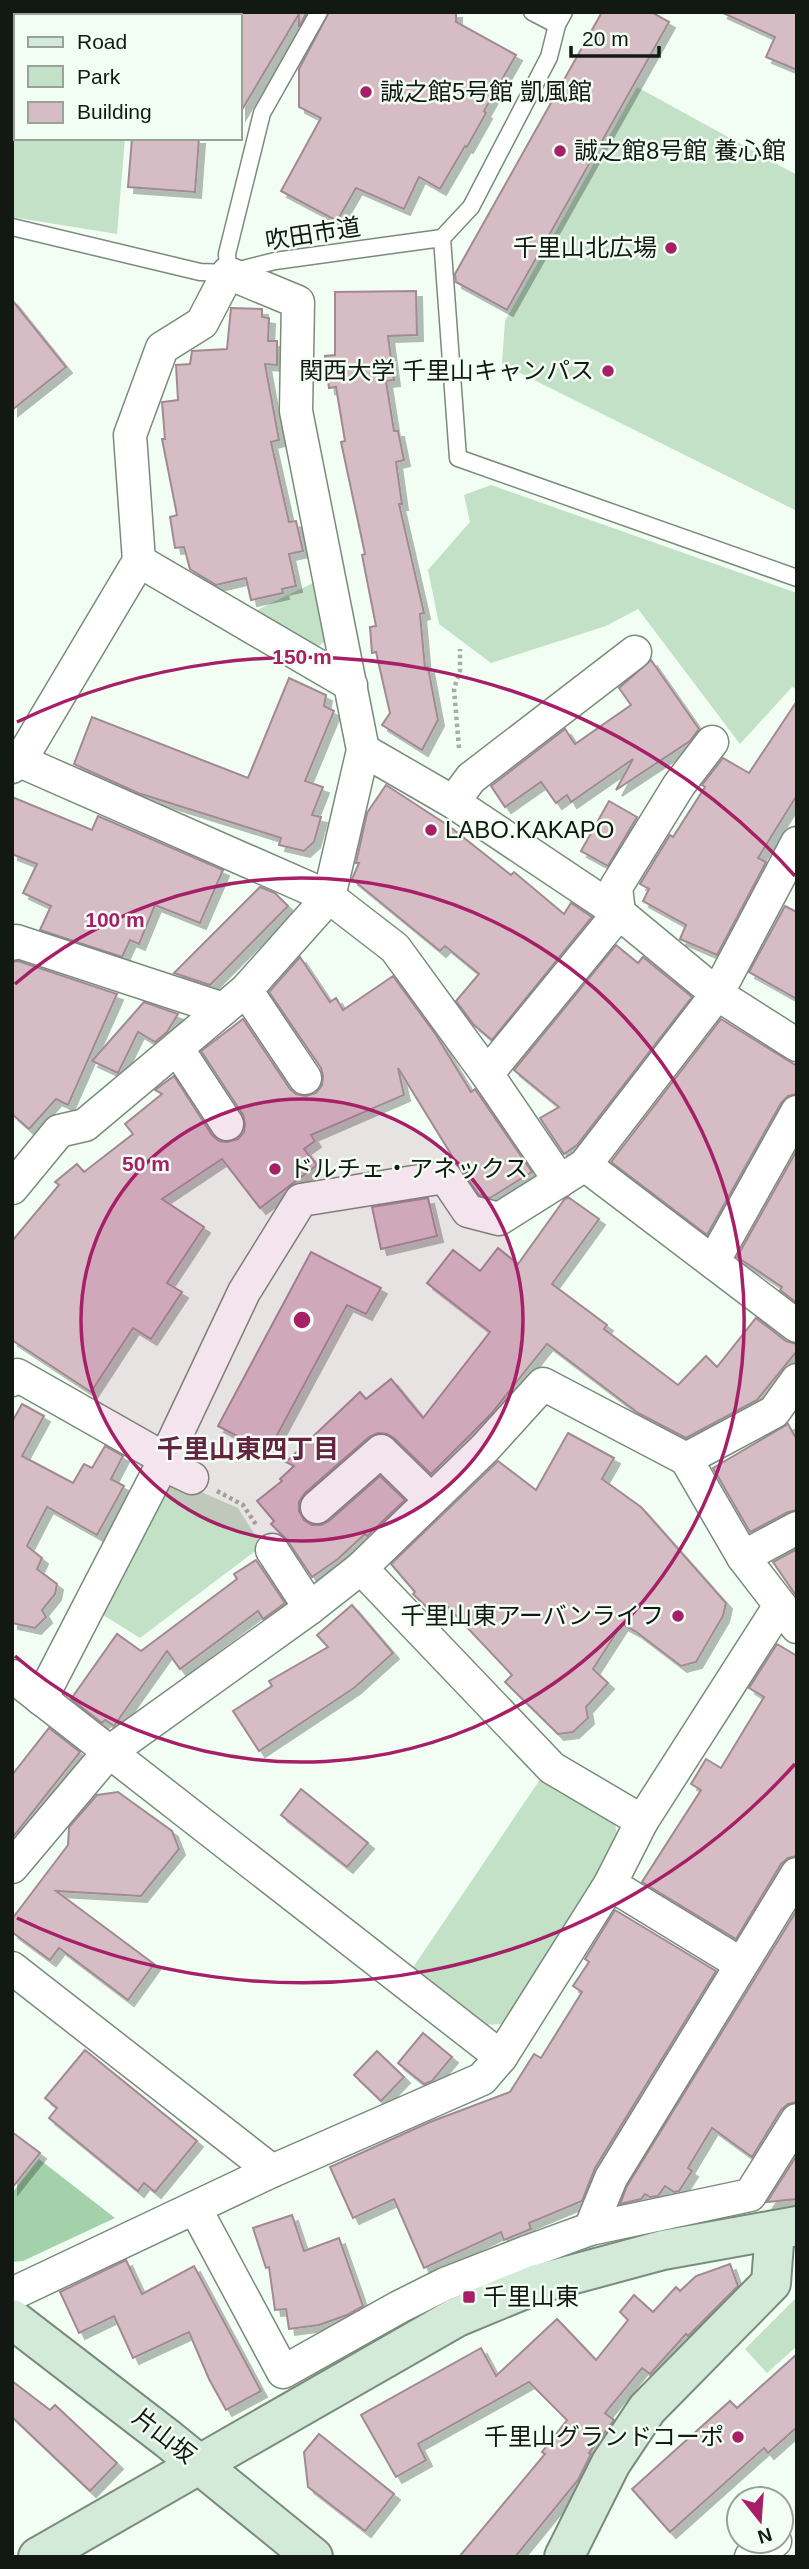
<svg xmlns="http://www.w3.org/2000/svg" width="809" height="2569" font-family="Helvetica,'Noto Sans JP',sans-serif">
	<defs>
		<filter id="shadow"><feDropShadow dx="6" dy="6" stdDeviation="0" flood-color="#0004"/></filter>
	</defs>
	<rect width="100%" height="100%" fill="#f2fef4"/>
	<g fill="#c2e1c7">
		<polygon points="12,12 135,12 134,16 16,16 16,138 125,138 117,234 12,217"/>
		<polygon points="637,87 797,175 797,511 502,364 505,321"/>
		<polygon points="491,485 797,593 797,690 792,687 740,744 638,609 606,626 491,663 439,624 428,570 470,522 464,495"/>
		<polygon points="315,582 326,641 314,649 251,613"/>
		<polygon points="169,1478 238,1508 262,1546 140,1638 100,1613"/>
		<polygon points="541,1778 614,1819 618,1839 504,2024 483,2025 412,1969"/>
		<polygon points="797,2297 797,2346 767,2373 745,2349"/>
	</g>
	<polygon fill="#a3d2aa" points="39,2159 115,2218 23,2261 12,2262 12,2193"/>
	<g fill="#d5bcc5" stroke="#a18a93" stroke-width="2" filter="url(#shadow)">
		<polygon points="240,12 307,12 299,27 299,14 240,113"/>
		<polygon points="329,12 456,12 456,22 516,55 484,111 486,113 467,147 465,146 440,189 419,177 404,209 356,188 337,221 281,191 321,118 299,107 299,69"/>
		<polygon points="602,12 651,12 669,22 507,310 456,282 455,274"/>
		<polygon points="721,12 797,12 797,70 766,57 775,37"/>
		<polygon points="132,138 199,138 195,192 128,187"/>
		<polygon points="416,291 417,335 388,336 394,380 386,381 394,431 398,431 404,460 396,462 402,504 399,504 424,613 420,614 425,668 428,667 438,720 422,750 382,725 390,713 376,652 372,653 370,627 376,626 362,555 365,554 341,442 345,441 336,387 329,388 325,356 335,355 335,292"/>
		<polygon points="12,300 66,367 12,410"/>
		<polygon points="231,308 262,309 262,317 269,318 268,341 277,341 277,365 265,364 279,440 271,442 289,522 296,521 303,551 289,554 296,586 282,589 283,593 251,600 246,578 216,585 190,569 184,547 175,548 170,517 177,515 162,439 165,439 162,402 178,400 176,365 190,364 192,351 227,349"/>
		<polygon points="651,660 699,729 690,741 616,790 633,759 571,802 567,795 556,803 541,782 505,807 491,786 565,729 575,744 631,705 619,688"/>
		<polygon points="289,678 326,695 324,706 334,711 305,781 323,787 312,815 321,817 314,842 304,851 279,845 281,838 138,793 74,764 92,717 248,778"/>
		<polygon points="797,701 797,795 758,858 766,862 717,955 680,939 686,925 643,901 649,889 640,884 670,835 673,837 705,787 702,785 723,758 749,773"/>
		<polygon points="386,785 449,826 511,875 514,872 564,914 571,903 592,917 492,1040 474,1025 456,1001 479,974 445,946 440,951 352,879 359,863 356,863 367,813"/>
		<polygon points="12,797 92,830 98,816 223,870 200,923 155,905 139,944 130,940 122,957 40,930 51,906 23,893 37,864 12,854"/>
		<polygon points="609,801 637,817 608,866 581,851"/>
		<polygon points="260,887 275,893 288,906 210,985 174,973"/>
		<polygon points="785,906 797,912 797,999 749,972"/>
		<polygon points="616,945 638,963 643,957 692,997 577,1145 564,1154 540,1118 559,1107 514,1070"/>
		<polygon points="300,957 330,1002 336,998 343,1010 393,976 436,1035 471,1092 475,1089 532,1172 490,1198 479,1195 457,1164 398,1068 404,1095 311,1135 315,1141 304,1149 317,1165 260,1208 222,1159 162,1199 204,1227 167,1283 182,1292 151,1339 133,1328 91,1392 12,1340 12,1241 59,1185 55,1182 77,1164 84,1172 133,1134 125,1124 162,1094 155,1090 174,1076 212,1135 219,1141 227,1142 238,1139 244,1132 245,1124 243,1115 201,1051 243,1019 290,1089 296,1094 306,1096 316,1093 322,1085 323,1076 321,1068 269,992"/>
		<polygon points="18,961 117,994 68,1105 56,1099 29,1129 12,1114 12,962"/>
		<polygon points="144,1002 178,1014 167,1032 155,1042 138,1032 118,1073 92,1061"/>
		<polygon points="721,1019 797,1066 797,1094 788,1096 781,1103 707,1235 611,1162"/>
		<polygon points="797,1150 797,1303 780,1290 782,1287 737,1257"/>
		<polygon points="568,1197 599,1219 552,1284 607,1325 604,1329 678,1385 706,1356 717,1367 756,1318 786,1341 797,1344 797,1351 757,1400 686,1438 638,1413 547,1344 491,1414 431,1474 394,1438 387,1434 378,1433 369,1437 305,1493 299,1502 299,1511 304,1520 312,1525 321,1525 329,1521 380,1476 405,1500 367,1536 365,1534 338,1559 312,1577 287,1540 271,1524 274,1521 257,1501 282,1481 280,1479 294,1466 286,1462 360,1392 366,1399 391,1379 423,1418 490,1332 427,1283 453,1250 480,1271 498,1248 518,1264 564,1200"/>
		<polygon points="428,1198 437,1236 381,1249 372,1207"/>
		<polygon points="311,1252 381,1288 366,1314 347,1305 268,1452 218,1426"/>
		<polygon points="22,1404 44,1416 22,1456 73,1483 84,1464 92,1468 105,1446 123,1456 111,1479 124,1486 97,1535 47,1507 27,1546 42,1558 37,1569 57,1584 55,1594 42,1610 46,1617 35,1628 12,1623 12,1422"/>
		<polygon points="788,1424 797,1440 797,1510 788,1512 750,1532 713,1468"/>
		<polygon points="568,1433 614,1458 602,1479 641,1507 726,1603 723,1616 696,1662 681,1666 635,1631 622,1624 593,1669 608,1683 586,1707 588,1718 573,1732 558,1734 505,1682 512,1675 445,1604 435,1615 413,1594 415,1592 391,1564 498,1461 536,1490"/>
		<polygon points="797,1549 797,1597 773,1562"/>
		<polygon points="256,1560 285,1603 263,1619 258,1611 180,1669 167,1651 114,1726 105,1720 102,1723 71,1699 117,1634 141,1651 237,1579 234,1574"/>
		<polygon points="352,1605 393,1653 354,1688 259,1751 233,1711 272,1686 269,1681 328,1647 317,1635"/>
		<polygon points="777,1644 797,1656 797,1856 788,1858 781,1864 736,1939 642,1882 701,1790 691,1784 706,1759 721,1768 764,1697 749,1688"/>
		<polygon points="49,1728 80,1752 12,1838 12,1775"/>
		<polygon points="301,1789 368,1843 347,1867 281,1815"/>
		<polygon points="118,1792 172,1831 179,1849 141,1896 56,1891 154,1964 128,2000 59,1948 50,1960 12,1932 12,1919 68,1845 69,1827 97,1795"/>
		<polygon points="615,1910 716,1971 595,2168 582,2201 529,2223 531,2229 504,2240 501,2232 424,2268 394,2199 353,2218 330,2167 430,2122 510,2092 534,2054 541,2058 582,1992 573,1986 589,1962 585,1959"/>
		<polygon points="797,1910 797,2102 788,2104 781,2110 752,2157 712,2128 688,2168 692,2171 679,2191 674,2192 665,2186 658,2196 650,2197 645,2194 641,2199 620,2204 627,2186"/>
		<polygon points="423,2033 452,2057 432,2081 424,2084 398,2063"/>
		<polygon points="85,2050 197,2141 155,2192 144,2183 138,2191 49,2118 57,2108 45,2098"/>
		<polygon points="377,2051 404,2077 381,2101 354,2075"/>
		<polygon points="12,2132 40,2153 12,2188"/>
		<polygon points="797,2155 797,2199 767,2202"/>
		<polygon points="292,2215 304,2251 339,2238 363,2306 347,2315 319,2325 289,2329 286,2309 275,2310 269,2267 266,2268 253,2228"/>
		<polygon points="126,2260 142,2294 194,2266 261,2391 226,2410 209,2379 189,2332 133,2358 114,2316 79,2333 60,2292"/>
		<polygon points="730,2264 738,2286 688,2336 686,2334 650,2374 642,2368 605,2413 614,2420 589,2453 591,2454 578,2480 515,2557 459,2557 545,2454 542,2452 567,2420 529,2382 418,2444 426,2460 396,2477 361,2415 481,2348 496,2376 557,2319 596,2360 628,2320 620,2312 634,2295 653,2312 676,2287 680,2291 696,2276"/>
		<polygon points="797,2354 797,2427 768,2453 764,2448 670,2532 632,2489 730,2401 737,2408"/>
		<polygon points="12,2381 50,2410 55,2405 117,2463 90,2491 12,2417"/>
		<polygon points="319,2434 394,2494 365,2531 308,2487 304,2452"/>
	</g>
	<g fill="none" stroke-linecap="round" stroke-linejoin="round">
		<defs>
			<g id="lane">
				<polyline points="532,12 557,25 564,12"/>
				<polyline points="12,227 200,272 228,273 275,261 442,238 471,207 549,57 557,25"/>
				<polyline points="442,238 458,458 797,578"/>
				<polyline points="228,273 227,254 262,113 319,12"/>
			</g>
			<g id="street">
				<polyline points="139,561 351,685"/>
				<polyline points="363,750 453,802 619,913 717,994 797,1045"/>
				<polyline points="20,761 329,897 395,948 487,1074 560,1181"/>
				<polyline points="12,767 20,761 139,561 130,435 162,348 202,323 228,273 298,302 296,411 363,750 329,897 246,990 85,1125 59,1131 12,1188"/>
				<polyline points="453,802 471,778 635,652"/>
				<polyline points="12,944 16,941 223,1009"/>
				<polyline points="246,990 305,1078"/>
				<polyline points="177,1048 227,1124"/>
				<polyline points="487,1074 619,913 616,887 679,785 712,742"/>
				<polyline points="585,1165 797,1326"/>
				<polyline points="713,1262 797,1112"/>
				<polyline points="12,1380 17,1375 165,1459 173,1469 192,1478"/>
				<polyline points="686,1459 743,1557 797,1627"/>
				<polyline points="317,1507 381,1451 431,1500"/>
				<polyline points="272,1550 310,1608"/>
				<polyline points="743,1557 797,1528"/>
				<polyline points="361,1568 552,1768 642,1821"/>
				<polyline points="12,1676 501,2057"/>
				<polyline points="41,1699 165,1459 244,1292 301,1200 445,1177 468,1211 499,1219 585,1165 717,994 797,843"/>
				<polyline points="12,1867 108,1753 310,1608 361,1568 485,1448 543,1384 686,1459 774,1412 797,1380"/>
				<polyline points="610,1884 741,1964"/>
				<polyline points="12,1968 272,2171"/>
				<polyline points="195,2208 283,2372 399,2307 445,2284 527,2252 590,2229 750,2195 797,2120"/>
				<polyline points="590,2229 611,2178 797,1874"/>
				<polyline points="12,2294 272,2171 482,2079 501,2057 610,1884 642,1821 779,1607"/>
				<polyline points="751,2557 775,2541"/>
			</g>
			<g id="secondary">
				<polyline points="12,2319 168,2439 313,2557"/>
				<polyline points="38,2557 457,2317 537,2284 663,2250 797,2226"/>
				<polyline points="564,2557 611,2463 647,2409 771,2283 775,2230"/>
			</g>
		</defs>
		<use href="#lane" stroke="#7a8b7c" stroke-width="19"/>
		<use href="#street" stroke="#7a8b7c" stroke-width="35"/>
		<use href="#secondary" stroke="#7a8b7c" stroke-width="42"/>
		<g stroke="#a4aea5" stroke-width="4.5" stroke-dasharray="3.5 3.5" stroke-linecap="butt">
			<polyline points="459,748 454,689 460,671 460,649"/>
			<polyline points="217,1491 243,1505 257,1526"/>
		</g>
		<use href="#lane" stroke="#fff" stroke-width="16"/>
		<use href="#street" stroke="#fff" stroke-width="32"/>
		<use href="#secondary" stroke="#d2ead7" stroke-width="38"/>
	</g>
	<circle cx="302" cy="1320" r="221" fill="#a71f67" fill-opacity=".12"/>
	<g fill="none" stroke="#a71f67" stroke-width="3.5">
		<circle cx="302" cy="1320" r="221"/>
		<path d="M15 984A442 442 0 1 1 15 1656"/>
		<path d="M795 1764A663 663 0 0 1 17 1918M17 722A663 663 0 0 1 795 876"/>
	</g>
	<g fill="#a71f67" stroke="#f2fef4" stroke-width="2.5">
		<circle cx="366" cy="92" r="7"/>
		<circle cx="560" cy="151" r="7"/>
		<circle cx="671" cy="248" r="7"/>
		<circle cx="608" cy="371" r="7"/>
		<circle cx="431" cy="830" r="7"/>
		<circle cx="275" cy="1169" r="7"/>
		<circle cx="678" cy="1616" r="7"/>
		<rect x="462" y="2290" width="14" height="14" rx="3.5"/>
		<circle cx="738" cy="2437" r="7"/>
	</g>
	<g text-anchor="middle" stroke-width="5" stroke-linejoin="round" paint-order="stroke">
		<g font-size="24" fill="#121913" stroke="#f2fef4" text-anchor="start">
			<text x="380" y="100">誠之館5号館 凱風館</text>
			<text x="574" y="159">誠之館8号館 養心館</text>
			<text x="657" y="256" text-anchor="end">千里山北広場</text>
			<text x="594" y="379" text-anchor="end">関西大学 千里山キャンパス</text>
			<text x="445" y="838">LABO.KAKAPO</text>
			<text x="289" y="1177">ドルチェ・アネックス</text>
			<text x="664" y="1624" text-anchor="end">千里山東アーバンライフ</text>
			<text x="483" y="2305">千里山東</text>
			<text x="724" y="2445" text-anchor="end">千里山グランドコーポ</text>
		</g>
		<g font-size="24" fill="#121913" stroke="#f2fef4">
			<text transform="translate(313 234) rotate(-9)" y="8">吹田市道</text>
			<text transform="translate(164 2436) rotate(38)" y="8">片山坂</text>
		</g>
		<g font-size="26" font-weight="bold" fill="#642341" stroke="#f2fef4">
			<text x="248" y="1458">千里山東四丁目</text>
		</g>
	</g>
	<circle cx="302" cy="1320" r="10" fill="#a71f67" stroke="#f2fef4" stroke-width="3.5"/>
	<g font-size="21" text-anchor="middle" font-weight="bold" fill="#a71f67" stroke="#f2fef4" stroke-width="5" stroke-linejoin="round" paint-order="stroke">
		<text x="302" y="664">150 m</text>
		<text x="115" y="927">100 m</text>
		<text x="146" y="1171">50 m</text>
	</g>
	<rect width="809" height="2569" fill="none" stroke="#121913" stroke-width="28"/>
	<rect x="14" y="14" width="228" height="126" fill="#f2fef4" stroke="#98a29a" stroke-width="2"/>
	<rect x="28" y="37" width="35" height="10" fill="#d2ead7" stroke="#98a29a" stroke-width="2"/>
	<text x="77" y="49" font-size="21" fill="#121913">Road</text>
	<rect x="28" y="66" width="35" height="21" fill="#c2e1c7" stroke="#98a29a" stroke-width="2"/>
	<text x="77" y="84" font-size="21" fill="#121913">Park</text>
	<rect x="28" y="102" width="35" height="21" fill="#d5bcc5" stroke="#98a29a" stroke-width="2"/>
	<text x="77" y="119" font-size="21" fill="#121913">Building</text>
	<g transform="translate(760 2520) rotate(163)"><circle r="33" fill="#f2fef4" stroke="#98a29a" stroke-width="2"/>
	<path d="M0-5L12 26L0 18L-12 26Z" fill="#a71f67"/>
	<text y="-10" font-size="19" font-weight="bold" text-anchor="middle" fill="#121913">N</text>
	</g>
	<path d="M571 46v10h88v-10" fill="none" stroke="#121913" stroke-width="3.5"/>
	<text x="582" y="46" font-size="21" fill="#121913" stroke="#f2fef4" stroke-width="5" paint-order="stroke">20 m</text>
</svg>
